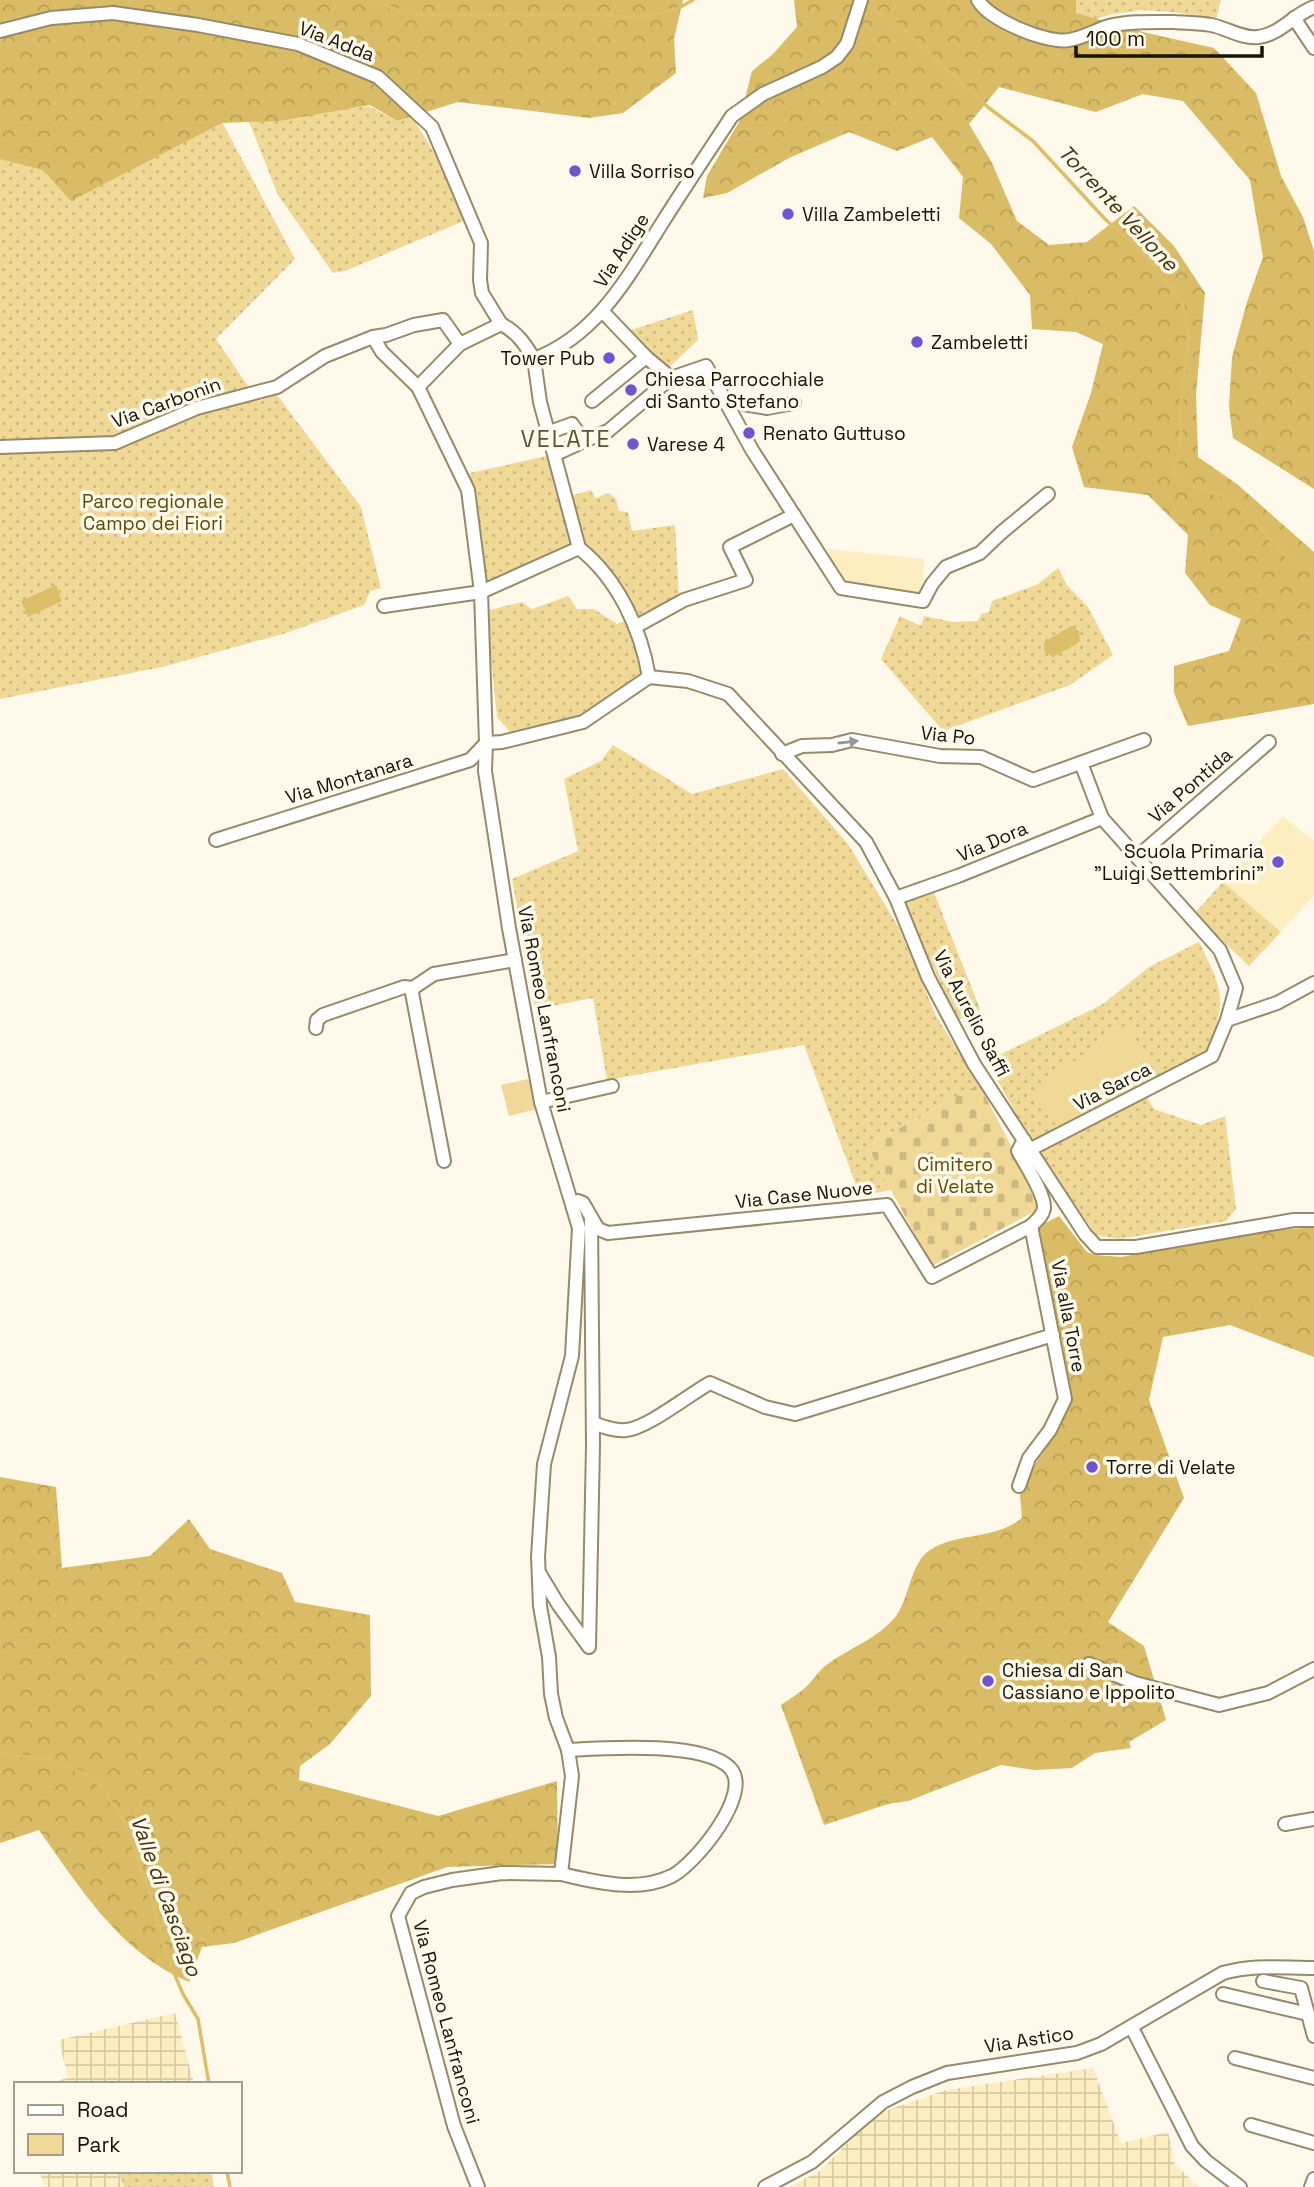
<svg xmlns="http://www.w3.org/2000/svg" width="1314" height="2187" font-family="'Space Grotesk',sans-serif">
	<defs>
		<pattern id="industrial-grid" width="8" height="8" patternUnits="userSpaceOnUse" patternTransform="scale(1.75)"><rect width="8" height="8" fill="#fdeec2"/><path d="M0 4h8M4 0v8" fill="none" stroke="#d8cba5"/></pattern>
		<pattern id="green-dots" width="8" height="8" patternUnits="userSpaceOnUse" patternTransform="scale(1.75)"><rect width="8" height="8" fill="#f0d997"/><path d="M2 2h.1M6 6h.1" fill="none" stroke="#cdb981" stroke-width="1.8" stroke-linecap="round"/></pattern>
		<pattern id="forest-crowns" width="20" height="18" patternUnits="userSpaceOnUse" patternTransform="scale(1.75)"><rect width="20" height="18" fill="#d9bc65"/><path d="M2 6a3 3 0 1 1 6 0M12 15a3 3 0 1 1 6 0" fill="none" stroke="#baa156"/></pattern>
		<pattern id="cemetery-stones" width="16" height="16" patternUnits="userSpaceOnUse" patternTransform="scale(1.75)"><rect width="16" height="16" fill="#f0d997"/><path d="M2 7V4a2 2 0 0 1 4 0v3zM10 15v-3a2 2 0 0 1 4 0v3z" fill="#cdb981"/></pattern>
	</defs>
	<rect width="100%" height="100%" fill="#fef9eb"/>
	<g fill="#fdeec2">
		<polygon points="827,549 924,559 922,596 845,584 834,570"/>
		<polygon points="1283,816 1314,841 1314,896 1281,932 1223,882"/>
	</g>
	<g fill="url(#industrial-grid)">
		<polygon points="175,2013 194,2084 44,2084 68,2078 59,2040"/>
		<polygon points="1093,2068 1121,2143 1168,2132 1175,2164 1198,2187 790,2187 821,2170 876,2114 946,2090"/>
		<polygon points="39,2171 118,2171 124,2187 45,2187"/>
	</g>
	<g fill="url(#green-dots)">
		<polygon points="0,0 211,101 295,259 216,339 258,401 277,395 361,507 381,588 370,591 364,605 286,633 162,667 0,699"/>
		<polygon points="990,0 1221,0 1216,19 1172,12 1139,10 1109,15 1077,25"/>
		<polygon points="369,106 397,121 412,116 467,208 471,218 345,271 333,273 278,195 249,122"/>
		<polygon points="693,310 698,340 667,369 628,331"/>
		<polygon points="556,454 579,548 480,589 470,473"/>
		<polygon points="591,490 595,498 609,493 616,499 619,511 628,512 632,531 675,525 679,597 638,620 601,559 583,544 570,496"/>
		<polygon points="1058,568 1067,585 1088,607 1113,655 1070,685 943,731 881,659 900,616 921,626 924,616 952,622 978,621 981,614 989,612 992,601 1038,584"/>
		<polygon points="568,596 577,609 594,609 617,624 627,620 644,676 597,710 525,732 510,732 497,717 486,611 522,602 532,609"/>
		<polygon points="613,745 692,794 783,769 848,844 898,926 936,1016 979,1084 867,1146 891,1190 860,1196 804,1045 607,1080 593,998 535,1009 512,879 578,851 564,779 601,761"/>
		<polygon points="1223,882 1281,932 1249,966 1194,914"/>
		<polygon points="933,890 980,1009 958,1020 901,900"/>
		<path d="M 1199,942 C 1223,991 1227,997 1209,1049 L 1032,1143 L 987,1061 L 1103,1004 L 1149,967 Z"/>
		<polygon points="1146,1096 1154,1109 1201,1125 1225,1116 1236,1209 1226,1221 1119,1239 1096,1235 1039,1153"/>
		<polygon points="118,2171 211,2171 214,2187 124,2187"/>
	</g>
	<g fill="url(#forest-crowns)">
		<polygon points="0,0 683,0 674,39 676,73 623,113 589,118 458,102 397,121 370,105 279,121 222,123 71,201 43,170 0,159"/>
		<polygon points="794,0 1076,0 1076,13 1147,33 1214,48 1256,93 1281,176 1303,217 1314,251 1314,489 1233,438 1229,407 1232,357 1247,302 1263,257 1250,180 1183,101 1143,94 1096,112 999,87 969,124 991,161 1017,221 1049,245 1087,242 1134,206 1174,246 1205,293 1196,395 1198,457 1237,484 1314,552 1314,704 1188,726 1174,693 1174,666 1229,651 1241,619 1210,605 1185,573 1188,535 1148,495 1084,487 1072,447 1091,393 1103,344 1076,332 1032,329 1030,295 991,244 959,218 963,177 932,137 897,151 849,132 789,158 727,193 703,198 707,176 739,122 752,71 773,54 797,27"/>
		<path d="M 1059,1216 L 1087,1252 L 1095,1255 L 1121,1257 L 1257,1232 L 1314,1227 L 1314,1357 L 1230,1325 L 1163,1337 L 1149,1400 L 1184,1498 L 1108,1622 L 1144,1646 L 1166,1720 L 1129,1742 L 1131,1748 L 1095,1753 L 1072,1768 L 1035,1770 L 1001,1765 L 908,1801 L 888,1804 L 824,1825 L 781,1705 C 789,1699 799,1694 807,1686 C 813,1680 818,1672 825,1666 C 847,1649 878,1639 896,1616 C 910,1597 910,1563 930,1550 C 958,1532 995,1540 1022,1518 L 1020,1495 L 1023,1484 C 1036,1461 1062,1429 1067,1404 C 1075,1369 1043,1268 1034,1229 Z"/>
		<path d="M 0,1477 L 56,1487 L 62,1568 L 150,1556 L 189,1519 L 210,1549 L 282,1573 L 295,1602 L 370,1615 L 371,1696 L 330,1744 L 300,1766 L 299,1780 L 438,1816 L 557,1781 L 558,1864 L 447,1867 L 234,1943 L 202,1947 L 189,1982 C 121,1954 80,1888 39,1830 L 0,1843 Z"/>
	</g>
	<polygon fill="url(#cemetery-stones)" points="979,1084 1043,1207 932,1266 867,1146"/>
	<g fill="#f0d997">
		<polygon points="1127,1024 1156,1075 1059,1127 1034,1090"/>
		<polygon points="528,1079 537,1109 509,1116 501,1085"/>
	</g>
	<g fill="#dcbf68">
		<polygon points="56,585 62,601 28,617 21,601"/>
		<polygon points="1071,626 1079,631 1080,640 1078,643 1053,657 1044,651 1044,642"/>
	</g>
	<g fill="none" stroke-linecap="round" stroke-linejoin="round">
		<g stroke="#dcbf68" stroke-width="3.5">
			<polyline points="372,0 397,10 423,15 593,14 637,18 677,9 693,0"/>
			<path d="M 863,2 L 900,27 L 989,108 L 1033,141 L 1105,219 L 1143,253 L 1181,300 L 1186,317 L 1188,340 L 1181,405 L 1181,444 L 1174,471 C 1187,491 1213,489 1232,500 C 1256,514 1268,543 1290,559 C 1297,564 1306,568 1314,572"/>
			<polyline points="0,1753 53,1760 83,1773 98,1783 125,1822 152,1900 166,1954 183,1994 198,2019 209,2084"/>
			<polyline points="227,2171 230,2187"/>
		</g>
		<defs>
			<g id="minor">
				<path d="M 978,0 C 989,20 1047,44 1069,40 C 1083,38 1096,30 1109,26 C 1129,21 1153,22 1174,22 C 1186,23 1200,23 1211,25 C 1227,28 1242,39 1258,37 C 1280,35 1294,14 1314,7"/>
				<polyline points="1294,18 1314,48"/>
				<polyline points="0,31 51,18 113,13 198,25 298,44 378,77 432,127 481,243 480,280 482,293 501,324"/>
				<polyline points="603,312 646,357 671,378"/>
				<path d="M 501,324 C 517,332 525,344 534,359"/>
				<polyline points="373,337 382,352 418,387 468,490 481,592 486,743 485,771 509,928 541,1102 579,1228 572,1356 544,1464 538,1557 540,1606 549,1657 551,1694 556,1718 568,1750 572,1776 561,1874 502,1873 452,1880 424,1887 411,1893 398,1916 454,2126 478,2187"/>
				<path d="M 534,359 C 598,335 629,275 664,220 C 686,185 709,151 732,116 L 763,94 L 822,67 L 837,57 L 847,44 L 861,0"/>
				<path d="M 534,359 L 540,402 L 579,548 C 618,579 641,629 649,677"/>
				<polyline points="418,387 460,344 501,324"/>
				<polyline points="592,401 646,357"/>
				<polyline points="725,401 767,408 794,403"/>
				<polyline points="550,432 572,424 584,441 556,454"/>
				<polyline points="584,441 608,431 671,378 706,366 752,450 841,588 923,601 932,584 946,567 980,553 1002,532 1048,494"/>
				<polyline points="0,447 115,443 197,408 277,387 325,356 373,337 386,335 414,325 443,320 460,344"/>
				<polyline points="384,606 481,592 579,548"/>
				<polyline points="635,627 684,600 746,580 730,547 794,515"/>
				<polyline points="649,677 688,681 728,694 866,842 896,898 928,977 974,1064 1085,1234 1097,1247 1136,1247 1294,1220 1314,1220"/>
				<polyline points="782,754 802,746 832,745 852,740 940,756 981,757 1033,780 1144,740"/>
				<polyline points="216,840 470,760 486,743 502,742 583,722 649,677"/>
				<polyline points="1137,857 1269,742"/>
				<polyline points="896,898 958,876 1102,818"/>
				<polyline points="1227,1020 1277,1003 1314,983"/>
				<polyline points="316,1028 317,1020 323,1015 404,987 413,988"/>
				<polyline points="541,1102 612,1086"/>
				<polyline points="1029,1150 1212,1056 1227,1020 1236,988 1220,950 1102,818 1081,763"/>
				<polyline points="444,1161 412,993 413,988 434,974 515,960"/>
				<path d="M 573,1203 L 578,1201 L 583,1203 L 598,1229 L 608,1233 L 887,1205 L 932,1277 L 1031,1226 C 1036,1221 1043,1216 1044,1208 C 1045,1194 1025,1164 1018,1151 L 1024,1140"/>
				<path d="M 593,1423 C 604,1427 615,1431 626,1430 C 646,1429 690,1394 710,1383 L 765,1407 L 795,1414 L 1053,1335"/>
				<polyline points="1019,1486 1029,1458 1050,1430 1065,1399 1031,1226"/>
				<polyline points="540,1574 558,1604 589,1647 593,1445 591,1220"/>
				<polyline points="1089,1664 1135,1683 1219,1705 1268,1693 1314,1669"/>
				<polyline points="1285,1824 1314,1819"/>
				<path d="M 561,1874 C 596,1882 637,1893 672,1876 C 695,1864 754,1793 730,1768 C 703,1741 605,1748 568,1750"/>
				<polyline points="1263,1981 1301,1988 1314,2036"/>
				<polyline points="1223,1994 1308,2014"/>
				<polyline points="1132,2028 1192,2146 1206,2161 1240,2187"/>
				<polyline points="1235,2058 1314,2078"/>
				<polyline points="1251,2125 1314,2143"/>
				<path d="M 765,2187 L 812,2162 L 883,2102 L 912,2087 L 947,2073 L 1077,2053 L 1101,2044 L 1223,1973 C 1254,1964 1282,1968 1314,1968"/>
				<polyline points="1311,2187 1314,2179"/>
			</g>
		</defs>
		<use href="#minor" stroke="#968b69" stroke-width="16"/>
		<use href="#minor" stroke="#fff" stroke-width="12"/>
	</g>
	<defs><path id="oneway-solid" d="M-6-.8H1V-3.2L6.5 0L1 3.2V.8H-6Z" transform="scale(1.75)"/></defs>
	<use fill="#97958f" href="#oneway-solid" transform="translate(848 742) rotate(-6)"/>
	<g fill="#7055cf" stroke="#fef9eb" stroke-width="2.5">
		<circle cx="575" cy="171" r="7"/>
		<circle cx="788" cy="214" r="7"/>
		<circle cx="917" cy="342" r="7"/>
		<circle cx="609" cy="358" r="7"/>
		<circle cx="631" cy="390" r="7"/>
		<circle cx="749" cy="433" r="7"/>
		<circle cx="633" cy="444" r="7"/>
		<circle cx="1278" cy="862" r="7"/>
		<circle cx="1092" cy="1467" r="7"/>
		<circle cx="988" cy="1681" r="7"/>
	</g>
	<g text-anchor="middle" stroke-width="7" stroke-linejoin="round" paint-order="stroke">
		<g font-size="19" fill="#171306" stroke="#fef9eb">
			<text transform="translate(337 41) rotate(21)" y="7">Via Adda</text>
			<text transform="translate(621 250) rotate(-57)" y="7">Via Adige</text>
			<text transform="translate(166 402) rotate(-20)" y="7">Via Carbonin</text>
			<text transform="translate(948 735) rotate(6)" y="7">Via Po</text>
			<text transform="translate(349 778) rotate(-17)" y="7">Via Montanara</text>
			<text transform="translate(1190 785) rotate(-41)" y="7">Via Pontida</text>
			<text transform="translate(992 841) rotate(-23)" y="7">Via Dora</text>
			<text transform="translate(545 1009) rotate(79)" y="7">Via Romeo Lanfranconi</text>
			<text transform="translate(972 1013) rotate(62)" y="7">Via Aurelio Saffi</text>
			<text transform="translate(1112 1086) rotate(-27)" y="7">Via Sarca</text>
			<text transform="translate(804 1194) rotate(-6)" y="7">Via Case Nuove</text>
			<text transform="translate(1069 1316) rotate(79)" y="7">Via alla Torre</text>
			<text transform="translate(447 2022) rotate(75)" y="7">Via Romeo Lanfranconi</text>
			<text transform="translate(1029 2039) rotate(-9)" y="7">Via Astico</text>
		</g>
		<g font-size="19" fill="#171306" stroke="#fef9eb" text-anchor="start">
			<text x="589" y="178">Villa Sorriso</text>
			<text x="802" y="221">Villa Zambeletti</text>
			<text x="931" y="349">Zambeletti</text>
			<text x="595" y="365" text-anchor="end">Tower Pub</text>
			<text x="645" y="386">Chiesa Parrocchiale<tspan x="645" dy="22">di Santo Stefano</tspan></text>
			<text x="763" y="440">Renato Guttuso</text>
			<text x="647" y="451">Varese 4</text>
			<text x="1264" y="858" text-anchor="end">Scuola Primaria<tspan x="1264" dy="22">"Luigi Settembrini"</tspan></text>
			<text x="1106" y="1474">Torre di Velate</text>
			<text x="1002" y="1677">Chiesa di San<tspan x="1002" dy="22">Cassiano e Ippolito</tspan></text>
		</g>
		<g font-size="19" fill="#5f4b01" stroke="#fef9eb">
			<text x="153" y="508">Parco regionale<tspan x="153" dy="22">Campo dei Fiori</tspan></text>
			<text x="955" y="1171">Cimitero<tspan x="955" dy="22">di Velate</tspan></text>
		</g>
		<g font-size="21" font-style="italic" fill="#40330d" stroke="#fef9eb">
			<text transform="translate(1118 208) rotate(47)" y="7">Torrente Vellone</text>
			<text transform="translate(166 1896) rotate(70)" y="7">Valle di Casciago</text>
		</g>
		<g font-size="23" letter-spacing="2" fill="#5d5233" stroke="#fef9eb">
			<text x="566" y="447">VELATE</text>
		</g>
	</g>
	<rect x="14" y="2082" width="228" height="91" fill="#fef9eb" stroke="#a29d8f" stroke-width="2"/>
	<rect x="28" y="2105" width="35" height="10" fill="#ffffff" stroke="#a29d8f" stroke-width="2"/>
	<text x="77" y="2117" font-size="21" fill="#171306">Road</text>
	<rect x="28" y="2134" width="35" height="21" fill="#f0d997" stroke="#a29d8f" stroke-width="2"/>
	<text x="77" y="2152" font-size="21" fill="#171306">Park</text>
	<path d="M1076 46v10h186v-10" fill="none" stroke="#171306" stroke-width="3.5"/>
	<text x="1086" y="46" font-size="21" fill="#171306" stroke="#fef9eb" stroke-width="5" paint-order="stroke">100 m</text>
</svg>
